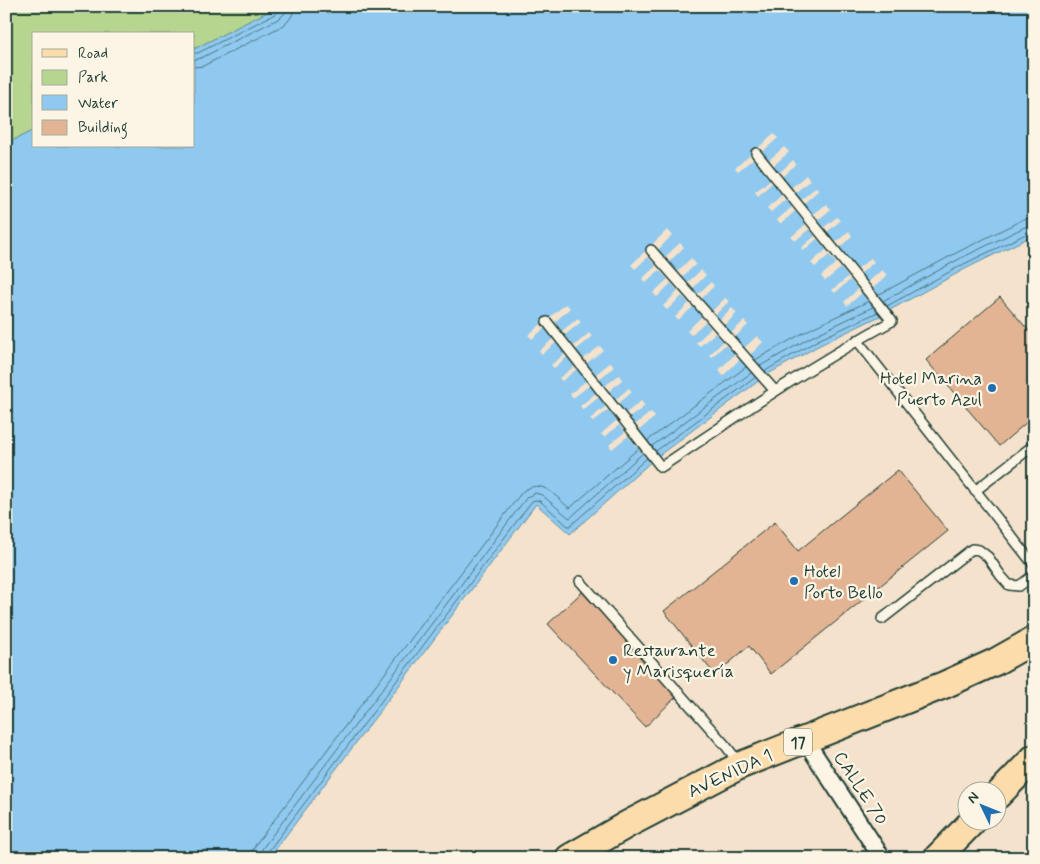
<svg xmlns="http://www.w3.org/2000/svg" width="1040" height="864" font-family="Mynerve,sans-serif">
	<rect width="100%" height="100%" fill="#f4e2cc"/>
	<filter id="ink" filterUnits="userSpaceOnUse"><feTurbulence type="fractalNoise" baseFrequency=".02" numOctaves="2"/><feDisplacementMap in="SourceGraphic" scale="10" xChannelSelector="R" yChannelSelector="G"/><feConvolveMatrix kernelMatrix="1 2 1 2 8 2 1 2 1" color-interpolation-filters="sRGB"/></filter>
	<g filter="url(#ink)">
		<polygon fill="#b6d58e" stroke="#6a8961" points="6,6 279,6 194,49 194,34 34,34 34,130 6,144"/>
		<polygon fill="#8fc9ef" stroke="#6291a4" points="279,6 1034,6 1034,235 967,268 890,310 882,315 820,345 768,374 654,459 570,534 536,504 269,858 6,858 6,144 34,130 34,146 194,146 194,49"/>
		<g fill="#f4e2cc">
			<polygon points="774,134 778,138 762,152 769,160 784,147 789,152 773,166 779,173 793,160 796,164 782,177 791,188 806,175 810,180 795,193 801,200 816,187 819,190 803,204 813,215 826,204 831,209 817,221 823,228 837,217 840,221 826,233 835,243 849,231 852,236 838,249 856,270 871,258 874,262 860,274 867,283 882,270 887,275 872,289 890,310 882,315 862,293 847,306 844,302 858,289 850,280 835,293 832,290 848,277 841,268 825,281 821,276 836,263 829,255 815,267 811,263 827,249 817,239 803,251 801,248 815,236 809,229 795,241 791,237 806,224 795,211 781,224 777,220 792,207 786,199 771,212 767,208 783,194 773,182 758,196 755,192 771,179 753,159 738,171 735,168"/>
			<polygon points="667,230 672,235 658,250 665,257 680,243 684,247 668,263 677,272 691,258 696,264 682,277 687,283 701,270 706,275 692,289 698,294 711,282 714,286 701,299 712,311 725,298 729,301 715,315 719,320 732,308 737,313 724,326 731,333 744,321 748,325 734,338 744,348 757,336 763,342 750,355 768,374 761,380 740,359 723,376 719,370 735,354 725,345 712,357 709,355 723,342 715,333 700,346 696,343 711,328 705,322 691,335 687,331 702,316 693,307 678,320 675,317 689,303 682,296 667,310 663,306 678,291 671,283 657,297 653,293 668,279 659,270 646,283 642,279 656,266 648,257 635,269 631,265"/>
			<polygon points="566,304 570,308 555,322 562,331 578,318 581,322 565,335 574,346 589,333 592,337 576,350 583,359 600,346 603,350 586,364 595,375 611,362 614,367 599,379 605,386 619,375 622,380 608,392 615,400 629,388 632,392 617,405 625,414 641,401 645,406 629,418 635,425 651,412 655,417 638,431 659,456 650,463 628,436 612,449 609,445 625,432 619,425 604,437 601,434 617,420 608,410 593,422 590,419 606,406 599,397 583,410 580,406 596,393 590,385 573,398 570,394 587,380 577,369 562,381 559,378 575,366 568,356 554,368 551,365 566,353 557,342 542,354 539,351 554,338 546,327 532,339 528,335"/>
		</g>
		<g fill="none" stroke-linecap="round" stroke-linejoin="round">
			<g stroke="#4c757f" stroke-width="1">
				<polyline points="194,53 198,53 277,13 279,10 280,6"/>
				<polyline points="194,60 201,58 280,18 285,13 286,6"/>
				<path d="M 194,67 L 203,66 L 284,25 C 290,20 294,14 294,6"/>
				<polyline points="878,295 958,252 1024,219 1034,217"/>
				<polyline points="883,301 961,258 1027,226 1034,225"/>
				<polyline points="887,306 964,264 1030,232 1034,231"/>
				<polyline points="755,360 812,328 869,301"/>
				<polyline points="760,366 815,335 873,307"/>
				<polyline points="765,371 818,340 878,312"/>
				<polyline points="647,441 746,367"/>
				<polyline points="652,446 751,373"/>
				<polyline points="656,451 756,377"/>
				<path d="M 252,858 L 253,850 L 256,844 L 522,492 C 541,477 554,495 568,507 L 570,508 L 639,448"/>
				<polyline points="259,858 262,849 527,497 535,493 542,495 568,517 570,518 643,453"/>
				<polyline points="266,858 267,853 532,501 535,500 540,501 568,526 570,526 647,458"/>
			</g>
		</g>
		<g fill="#e3b493" stroke="#1f3d34">
			<polygon points="1000,297 1034,337 1034,416 999,446 926,360"/>
			<polygon points="898,470 948,531 771,674 749,646 715,675 664,611 775,522 798,551"/>
			<polygon points="582,592 678,695 645,727 548,624"/>
		</g>
		<g fill="none" stroke-linecap="round" stroke-linejoin="round">
			<defs>
				<g id="lane">
					<polyline points="651,250 775,391"/>
					<path d="M 547,322 L 661,467 C 737,416 812,365 892,321 L 756,153"/>
					<polyline points="857,340 1034,565"/>
					<polyline points="975,491 1034,445"/>
					<polyline points="580,581 726,746 739,763"/>
					<polyline points="882,619 972,549 979,550 988,557 1001,576 1009,585 1019,586 1034,575"/>
				</g>
				<polyline id="street" points="805,740 882,858"/>
				<g id="primary">
					<polyline points="998,795 1034,758"/>
					<polyline points="569,858 628,824 741,765 944,685 995,662 1034,640"/>
					<polyline points="937,858 972,822"/>
				</g>
			</defs>
			<use href="#lane" stroke="#1f3d34" stroke-width="12"/>
			<use href="#street" stroke="#1f3d34" stroke-width="20"/>
			<use href="#primary" stroke="#1f3d34" stroke-width="30"/>
			<use href="#lane" stroke="#fcf5e5" stroke-width="9"/>
			<use href="#street" stroke="#fcf5e5" stroke-width="16"/>
			<use href="#primary" stroke="#fddcac" stroke-width="26"/>
		</g>
	</g>
	<g fill="#1f6fb2" stroke="#fcf5e5" stroke-width="2">
		<circle cx="992" cy="388" r="5"/>
		<circle cx="794" cy="581" r="5"/>
		<circle cx="613" cy="660" r="5"/>
	</g>
	<g text-anchor="middle" stroke-width="4.5" stroke-linejoin="round" paint-order="stroke">
		<rect fill="#fcf5e5" stroke="#617469" stroke-width="1" x="784" y="728.5" width="28" height="27" rx="4"/>
		<g font-size="16" font-weight="bold" fill="#1f3d34">
			<text x="798" y="748">17</text>
		</g>
		<g font-size="18" fill="#1f3d34" stroke="#fcf5e5" text-anchor="start">
			<text x="982" y="384" text-anchor="end">Hotel Marina<tspan x="982" dy="21">Puerto Azul</tspan></text>
			<text x="804" y="577">Hotel<tspan x="804" dy="21">Porto Bello</tspan></text>
			<text x="623" y="656">Restaurante<tspan x="623" dy="21">y Marisquería</tspan></text>
		</g>
		<g font-size="18" fill="#1f3d34" stroke="#fcf5e5">
			<text transform="translate(730 773) rotate(-25)" y="6">AVENIDA 1</text>
			<text transform="translate(861 788) rotate(57)" y="6">CALLE 70</text>
		</g>
	</g>
	<rect width="1040" height="864" fill="none" stroke="#fcf5e5" stroke-width="25"/>
	<rect x="12" y="12" width="1015" height="839" fill="none" stroke="#1f3d34" stroke-width="2" filter="url(#ink)"/>
	<rect x="32" y="32" width="162" height="115" fill="#fcf5e5" stroke="#a4ab9e"/>
	<rect x="42" y="49" width="25" height="8" fill="#fddcac" stroke="#a4ab9e"/>
	<text x="78" y="58" font-size="15" fill="#1f3d34">Road</text>
	<rect x="42" y="70" width="25" height="15" fill="#b6d58e" stroke="#a4ab9e"/>
	<text x="78" y="82" font-size="15" fill="#1f3d34">Park</text>
	<rect x="42" y="95" width="25" height="15" fill="#8fc9ef" stroke="#a4ab9e"/>
	<text x="78" y="108" font-size="15" fill="#1f3d34">Water</text>
	<rect x="42" y="120" width="25" height="15" fill="#e3b493" stroke="#a4ab9e"/>
	<text x="78" y="132" font-size="15" fill="#1f3d34">Building</text>
	<g transform="translate(982 806) rotate(313)"><circle r="24" fill="#fcf5e5" stroke="#a4ab9e"/>
	<path d="M0-4L9 19L0 12L-9 19Z" fill="#1f6fb2"/>
	<text y="-8" font-size="14" font-weight="bold" text-anchor="middle" fill="#1f3d34">N</text>
	</g>
</svg>
